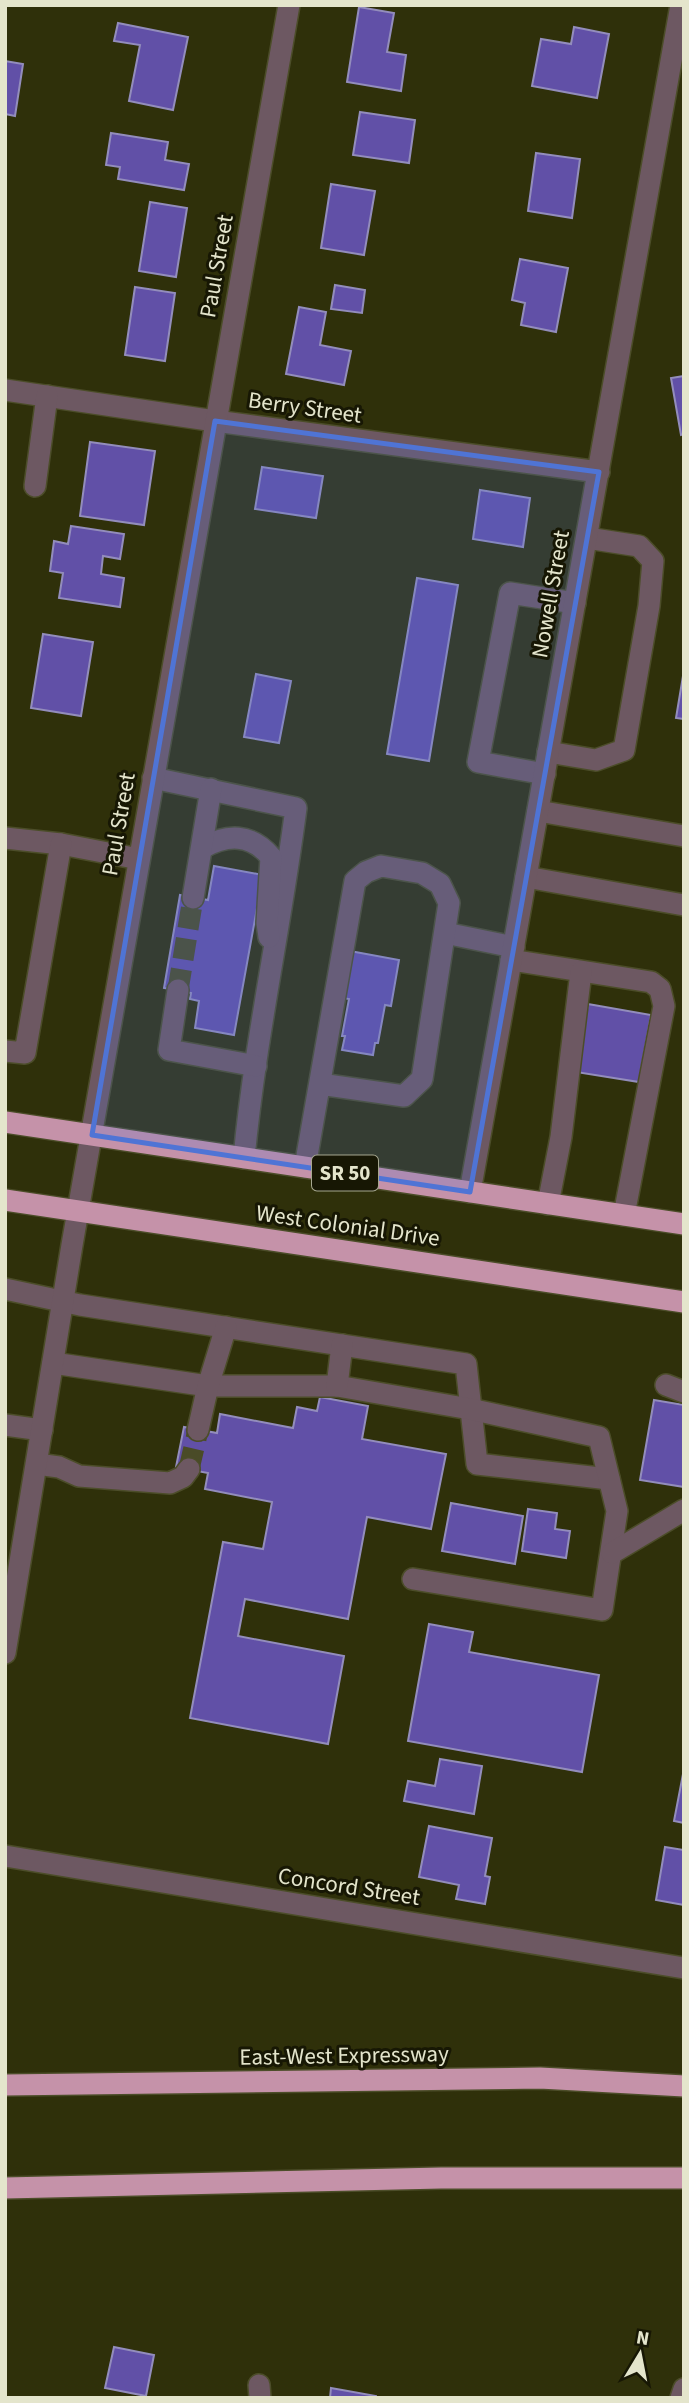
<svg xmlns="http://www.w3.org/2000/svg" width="689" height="2403" font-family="'Source Sans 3',sans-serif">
	<rect width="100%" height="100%" fill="#2f300a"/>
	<g fill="#6150a7" stroke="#938dbc" stroke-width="2">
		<polygon points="359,7 394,13 387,52 406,55 401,91 347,82"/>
		<polygon points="118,23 188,37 173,110 129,101 140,45 114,41"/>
		<polygon points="574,27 609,34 597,98 532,86 541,39 571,44"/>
		<polygon points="5,61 23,64 15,116 5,114"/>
		<polygon points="360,112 415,120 409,163 353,155"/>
		<polygon points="111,133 168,142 165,160 189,164 184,190 118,179 120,167 106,165"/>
		<polygon points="536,153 580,159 572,218 528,211"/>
		<polygon points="331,184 375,191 364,255 321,248"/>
		<polygon points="150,202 187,208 176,277 139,271"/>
		<polygon points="520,259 568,268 556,332 521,325 525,303 512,300"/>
		<polygon points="335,285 365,290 362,313 331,309"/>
		<polygon points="135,287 175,293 165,361 125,355"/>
		<polygon points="299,307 326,312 320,345 351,351 344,385 286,374"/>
		<polygon points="684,376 684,434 681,435 671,378"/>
		<polygon points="90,442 155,451 144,525 80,516"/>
		<polygon points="262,467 323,476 316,518 255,509"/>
		<polygon points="480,490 530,498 523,547 473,539"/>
		<polygon points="71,526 124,534 120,559 103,556 101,574 124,578 120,607 59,598 63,573 50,571 54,541 68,544"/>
		<polygon points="417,578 458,585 429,761 387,754"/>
		<polygon points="43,634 93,642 81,716 31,708"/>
		<polygon points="684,670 684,719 676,718"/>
		<polygon points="256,674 291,681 279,743 244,737"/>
		<polygon points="214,866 263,875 234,1035 195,1028 199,1001 190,999 191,993 164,988 180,895 208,900"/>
		<polygon points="350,951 399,960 391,1006 385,1005 378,1043 375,1043 373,1055 342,1050 345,1036 342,1036 349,999 342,998"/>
		<polygon points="588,1004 651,1015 639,1082 576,1072"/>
		<polygon points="320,1397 368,1406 362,1439 446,1454 431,1529 367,1517 348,1619 245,1599 238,1636 344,1656 328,1744 190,1718 223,1542 263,1549 272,1502 205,1489 208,1473 176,1467 184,1427 217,1433 220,1414 293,1428 297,1407 317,1411"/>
		<polygon points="654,1400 684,1405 684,1487 640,1480"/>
		<polygon points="451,1503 523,1516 515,1564 442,1551"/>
		<polygon points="528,1509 557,1513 555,1529 570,1531 566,1558 522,1551"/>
		<polygon points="429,1624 473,1632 469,1652 599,1675 582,1772 408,1741"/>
		<polygon points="440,1759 482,1766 474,1814 404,1801 408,1781 435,1786"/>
		<polygon points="683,1774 684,1774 684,1823 674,1821"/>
		<polygon points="429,1826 492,1838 485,1876 490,1877 485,1904 456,1899 459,1885 419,1877"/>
		<polygon points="665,1847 684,1850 684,1905 656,1900"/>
		<polygon points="114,2347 154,2355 146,2396 105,2388"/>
		<polygon points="331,2388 376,2396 376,2398 330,2398"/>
	</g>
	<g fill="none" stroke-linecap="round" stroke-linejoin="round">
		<g stroke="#4a4b27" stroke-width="21" stroke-dasharray="21 10" stroke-linecap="butt">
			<polyline points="178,990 193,898"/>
			<polyline points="189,1469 198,1430"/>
		</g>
		<defs>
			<g id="minor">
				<polyline points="5,390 215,421 599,472"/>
				<polyline points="35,486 47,396"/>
				<polyline points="548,752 596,760 624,750 649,606 653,561 639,546 587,538"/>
				<polyline points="545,774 478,762 510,593 575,603"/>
				<path d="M 153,778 L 296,808 C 281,925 255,1040 244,1158"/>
				<polyline points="538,811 684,836"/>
				<polyline points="5,838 61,844 139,859"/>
				<path d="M 202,848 C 227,834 251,833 271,857 L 267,923 L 269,937"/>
				<polyline points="526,877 684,905"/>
				<polyline points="193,898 211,789"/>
				<polyline points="445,933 514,947"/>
				<polyline points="511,960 651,982 660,989 664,1006 624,1215"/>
				<polyline points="178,990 169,1050 256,1066"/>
				<polyline points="5,1051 25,1053 61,844"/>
				<polyline points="305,1167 355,881 366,872 381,866 422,873 440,884 449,903 422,1079 404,1096 320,1084"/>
				<polyline points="470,1192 681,5"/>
				<polyline points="548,1204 561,1137 581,972"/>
				<polyline points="5,1289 80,1305 466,1364 477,1464 609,1479"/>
				<polyline points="53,1363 208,1386 337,1386 470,1409 599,1437 617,1511 602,1610 413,1579"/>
				<polyline points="666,1385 684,1392"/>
				<polyline points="337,1386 342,1345"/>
				<polyline points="5,1425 42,1430"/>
				<polyline points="198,1430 208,1386 226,1327"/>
				<polyline points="37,1464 59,1467 79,1476 170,1483 183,1477 189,1469"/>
				<polyline points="612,1553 684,1510"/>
				<polyline points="5,1653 72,1245 289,5"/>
				<polyline points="5,1856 684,1968"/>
				<polyline points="259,2385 260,2398"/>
				<polyline points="681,2398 684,2389"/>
			</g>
			<g id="highway">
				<polyline points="5,1122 684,1224"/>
				<polyline points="5,1200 684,1302"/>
				<polyline points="5,2085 540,2078 684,2086"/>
				<polyline points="5,2188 441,2178 684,2178"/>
			</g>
		</defs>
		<use href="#minor" stroke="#4c4d29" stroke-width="24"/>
		<use href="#highway" stroke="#4c4d29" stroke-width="24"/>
		<use href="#minor" stroke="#6d5862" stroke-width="21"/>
		<use href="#highway" stroke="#c592a9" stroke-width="21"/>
	</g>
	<path fill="#4f74d5" fill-opacity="0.2" stroke="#4f74d5" stroke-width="5" stroke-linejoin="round" d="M 215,421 L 599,472 L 470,1192 L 92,1135 Z"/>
	<g text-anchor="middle" stroke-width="6" stroke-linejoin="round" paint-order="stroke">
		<rect fill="#171704" stroke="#a6a790" stroke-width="2" x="312" y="1155.5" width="66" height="35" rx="5"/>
		<g font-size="21" font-weight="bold" fill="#e4e5cc">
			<text x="345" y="1180">SR 50</text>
		</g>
		<g font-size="23" fill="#e4e5cc" stroke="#171704">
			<text transform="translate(216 266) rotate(-80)" y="8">Paul Street</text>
			<text transform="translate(305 407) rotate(8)" y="8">Berry Street</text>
			<text transform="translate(550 594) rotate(-80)" y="8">Nowell Street</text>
			<text transform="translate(118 824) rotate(-80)" y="8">Paul Street</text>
			<text transform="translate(348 1225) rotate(8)" y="8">West Colonial Drive</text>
			<text transform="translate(349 1886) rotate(9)" y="8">Concord Street</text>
			<text transform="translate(344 2055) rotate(-1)" y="8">East-West Expressway</text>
		</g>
	</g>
	<rect width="689" height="2403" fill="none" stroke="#e4e5cc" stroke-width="14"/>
	<g transform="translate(640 2354) rotate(10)" stroke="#171704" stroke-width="5" paint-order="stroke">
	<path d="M0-5L12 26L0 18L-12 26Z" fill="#e4e5cc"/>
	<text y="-10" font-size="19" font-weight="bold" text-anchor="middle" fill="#e4e5cc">N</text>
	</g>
</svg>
